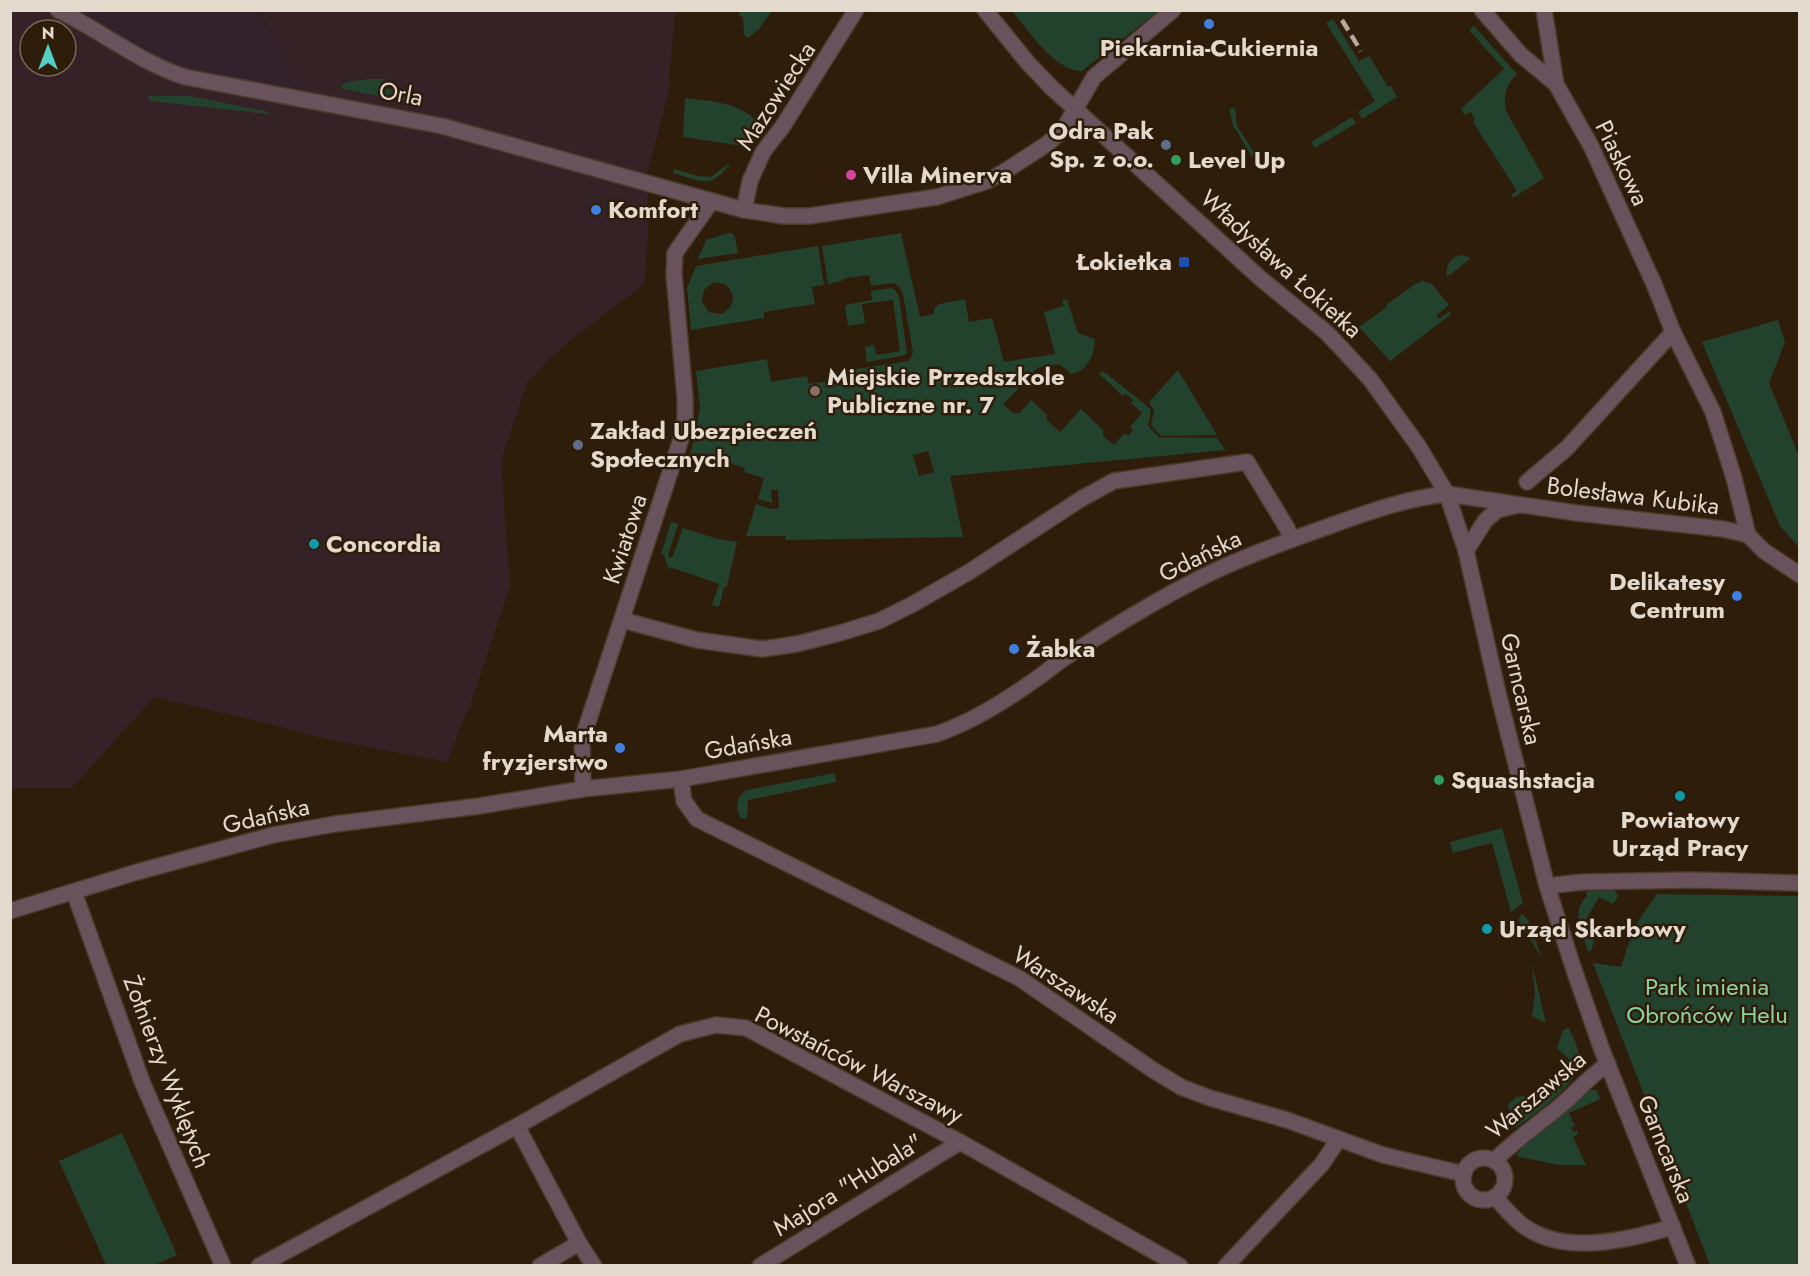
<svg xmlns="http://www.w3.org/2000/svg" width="1810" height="1276" font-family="Jost,sans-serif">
	<rect width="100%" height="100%" fill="#2e1d0b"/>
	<polygon fill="#33222c" points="58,11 256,11 278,43 309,101 185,77"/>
	<path fill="#352226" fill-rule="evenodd" d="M 11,11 L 58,11 L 159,68 L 308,100 L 278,43 L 257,11 L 675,11 L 668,95 L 647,174 L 649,223 L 644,284 L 575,337 L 549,359 L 527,383 L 501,461 L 510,587 L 469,709 L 467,711 L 447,762 L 322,738 L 274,725 L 154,697 L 72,788 L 11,788 ZM 30,30 L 66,30 L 66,66 L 30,66 Z"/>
	<g fill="#23422e" fill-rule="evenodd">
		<polygon points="740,11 740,10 772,11 759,29 748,38 744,35 743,17 739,16"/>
		<path d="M 1012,11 L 1158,11 L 1082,71 C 1055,71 1028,30 1012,11 Z"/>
		<polygon points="1333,19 1359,61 1369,56 1388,87 1391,86 1397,97 1362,119 1358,112 1375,101 1326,23"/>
		<path d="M 1474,26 L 1517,74 C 1506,84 1503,96 1506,111 L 1544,178 L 1513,198 L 1511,195 L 1517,191 L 1473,122 L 1475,120 L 1471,112 L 1465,115 L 1461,109 L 1504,69 L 1469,30 Z"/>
		<polygon points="368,79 385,79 383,87 418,97 416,104 344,89 341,86 348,82"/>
		<polygon points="149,96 190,96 269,112 269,114 149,101"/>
		<path d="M 685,98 C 710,101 744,102 760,126 L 743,146 L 683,137 Z"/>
		<polygon points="1235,108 1237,126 1255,154 1252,157 1233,125 1229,109"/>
		<polygon points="1352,117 1356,123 1315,148 1311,142"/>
		<path d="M 728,164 L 730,164 C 710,190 701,181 673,173 L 674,169 L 698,176 L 711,177 Z"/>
		<polygon points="728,233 732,233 735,237 738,253 698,259 706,240"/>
		<path d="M 901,233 L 920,317 L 934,314 L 934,308 L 939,304 L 965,299 L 969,322 L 992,318 L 1004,362 L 1055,354 L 1044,312 L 1064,306 L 1062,300 L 1067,300 L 1078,333 L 1095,339 C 1094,354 1089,370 1072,374 L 1059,364 L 1037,368 L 1025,381 L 1022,379 L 1016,385 L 1019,388 L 1003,404 L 1013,413 L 1020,413 L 1031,400 L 1048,416 L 1046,419 L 1060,432 L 1081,409 L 1103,430 L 1103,436 L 1114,445 L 1125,433 L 1128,436 L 1133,430 L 1130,427 L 1142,413 L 1131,403 L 1133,400 L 1126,394 L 1123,396 L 1099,374 L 1103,371 L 1147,406 L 1151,410 L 1148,426 L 1159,437 L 1217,438 L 1225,450 L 950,476 L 963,537 L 786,540 L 785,536 L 746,536 L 756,504 L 771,509 L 779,508 L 778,490 L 771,490 L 772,503 L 758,499 L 764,478 L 744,472 L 745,468 L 698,453 L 696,456 L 690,455 L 695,435 L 699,436 L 700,430 L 696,429 L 700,408 L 696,371 L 767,359 L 771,382 L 807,376 L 809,384 L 831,381 L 830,373 L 909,361 L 913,352 L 903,294 L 899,286 L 893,283 L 871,286 L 869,275 L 842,279 L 842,281 L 828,284 L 822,246 ZM 928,451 L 934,472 L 919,476 L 913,455 Z"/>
		<path d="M 818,246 L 824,285 L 812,287 L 815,304 L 764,312 L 764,318 L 691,330 L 687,288 L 696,266 ZM 714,282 L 724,284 C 737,293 736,307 721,314 L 709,312 L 702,302 L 704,290 Z"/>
		<path d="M 1462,255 L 1471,258 L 1447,277 C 1445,265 1450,257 1462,255 Z"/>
		<polygon points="1423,281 1432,284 1449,305 1437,315 1439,319 1450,311 1451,314 1390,361 1359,327 1387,307 1386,305 1415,284"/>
		<polygon points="891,288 895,290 899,297 907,353 902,356 867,362 865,347 874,345 876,355 900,351 893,300 862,304 865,323 848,326 845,305 872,300 871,291"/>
		<polygon points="1778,320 1785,342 1769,383 1799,456 1799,547 1780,526 1702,342"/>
		<polygon points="1178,370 1217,435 1161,436 1151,425 1154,411 1149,402"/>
		<polygon points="671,522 678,524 668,556 672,558 683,528 718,539 737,542 727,586 724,587 719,607 712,605 719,584 670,567 669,570 664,555 661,554"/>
		<path d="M 835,773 L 836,782 L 748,800 L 747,817 L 745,819 L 741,818 C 734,807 737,796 747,790 Z"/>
		<polygon points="1502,828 1523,903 1511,912 1492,843 1453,853 1450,842"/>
		<path d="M 1597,890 L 1614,890 L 1618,896 L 1613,904 L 1599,897 L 1586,919 L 1598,928 L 1591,951 L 1588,951 C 1583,932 1570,911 1587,896 L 1586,892 Z"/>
		<polygon points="1657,894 1799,896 1799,1265 1710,1265 1593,963 1621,967 1634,927"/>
		<polygon points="1522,914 1529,921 1541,957 1518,920"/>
		<polygon points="1532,964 1546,1023 1532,1016 1535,994"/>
		<path d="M 1569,1028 C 1574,1039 1581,1052 1579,1065 C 1574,1088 1534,1114 1515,1128 L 1512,1126 L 1508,1104 L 1517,1097 L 1524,1096 L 1531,1104 C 1547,1090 1559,1077 1569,1059 L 1557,1048 L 1563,1030 Z"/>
		<polygon points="1592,1090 1597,1090 1600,1099 1569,1113 1575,1126 1571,1128 1573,1132 1577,1131 1578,1134 1573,1137 1586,1165 1558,1165 1516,1156 1527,1141 1583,1093"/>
		<polygon points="122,1133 177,1255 154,1265 106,1265 59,1161"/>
	</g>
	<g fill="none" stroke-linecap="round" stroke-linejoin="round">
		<defs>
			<g id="minor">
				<path d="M 58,10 C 103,32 137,61 185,77 L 442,126 L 744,210 L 784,216 L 809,216 L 937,197 L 987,181 L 1002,173 L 1047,144 L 1063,130 L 1094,77 L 1173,10"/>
				<polyline points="1482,10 1521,55 1556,84"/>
				<polyline points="1544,10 1556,84 1591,146 1654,284 1673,332 1713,412 1734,478 1748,535"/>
				<polyline points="744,210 750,181 763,152 783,126 856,10"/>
				<polyline points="1527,482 1567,448 1673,332"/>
				<polyline points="622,620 697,640 762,649 797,644 840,633 879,621 913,604 969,572 1081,499 1114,481 1247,462 1287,528 1291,539"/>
				<polyline points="681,779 684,801 697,819 1019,978 1153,1070 1181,1087 1210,1098 1287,1120 1383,1155 1464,1174"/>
				<polyline points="583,789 582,740 682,436 685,421 685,398 674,274 675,253 711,202"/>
				<polyline points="1547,886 1582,882 1693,880 1800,883"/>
				<polyline points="74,892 143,1084 223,1266"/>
				<path d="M 10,911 L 137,872 L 273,835 L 335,824 L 479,806 L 583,789 L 681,779 L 937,734 C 971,722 1007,700 1036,679 C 1047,672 1057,662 1069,655 C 1117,624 1167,593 1219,569 C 1258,551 1298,537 1338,523 C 1374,510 1409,498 1447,494 L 1577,513 L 1723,529 L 1748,535 L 1764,551 L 1800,575"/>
				<polyline points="517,1126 579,1243 594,1266"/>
				<circle cx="1484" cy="1179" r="21"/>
				<path d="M 1494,1161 C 1514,1141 1537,1125 1559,1107 C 1576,1093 1589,1076 1608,1064"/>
				<path d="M 1495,1197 C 1503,1206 1511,1216 1521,1224 C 1563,1257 1626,1240 1673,1227"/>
				<polyline points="259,1266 517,1126 680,1034 716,1025 746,1028 960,1142 1180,1266"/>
				<polyline points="540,1266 579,1243"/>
				<polyline points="760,1266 960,1142"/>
				<polyline points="1226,1266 1322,1164 1338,1140"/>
			</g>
			<g id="tertiary">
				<polyline points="985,10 1028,63 1052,88 1260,278 1327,333 1343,350 1370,379 1419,447 1447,494 1466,551 1499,697 1547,886 1574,970 1602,1050 1688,1266"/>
				<polyline points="1466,551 1485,521 1497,510 1519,505"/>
			</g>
		</defs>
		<use href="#minor" stroke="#4b3b2a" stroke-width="18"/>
		<use href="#tertiary" stroke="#4b3b2a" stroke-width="18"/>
		<use href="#minor" stroke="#68535d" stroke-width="15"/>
		<use href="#tertiary" stroke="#68535d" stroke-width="15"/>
		<polyline stroke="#b5a99b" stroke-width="4.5" stroke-dasharray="12 6" stroke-linecap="butt" points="1342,20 1361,51"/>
	</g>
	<g fill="#3f7fe0" stroke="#2e1d0b" stroke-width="2">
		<circle cx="1209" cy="24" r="6"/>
		<circle cx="596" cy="210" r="6"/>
		<circle cx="1737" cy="596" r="6"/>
		<circle cx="1014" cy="649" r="6"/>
		<circle cx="620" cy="748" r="6"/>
	</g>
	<g fill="#5c6f8a" stroke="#2e1d0b" stroke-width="2">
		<circle cx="1166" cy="145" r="6"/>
		<circle cx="578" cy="445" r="6"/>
	</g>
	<g fill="#2e9e5b" stroke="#2e1d0b" stroke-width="2">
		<circle cx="1176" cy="160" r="6"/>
		<circle cx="1439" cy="780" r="6"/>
	</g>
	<circle fill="#d1479c" stroke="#2e1d0b" stroke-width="2" cx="851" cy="175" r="6"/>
	<rect fill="#1a4fb4" stroke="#2e1d0b" stroke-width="2" x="1178" y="256" width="12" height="12" rx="3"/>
	<circle fill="#8d6e63" stroke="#2e1d0b" stroke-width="2" cx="815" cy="391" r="6"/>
	<g fill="#0f9aa8" stroke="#2e1d0b" stroke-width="2">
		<circle cx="314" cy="544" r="6"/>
		<circle cx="1680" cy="796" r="6"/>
		<circle cx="1487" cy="929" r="6"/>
	</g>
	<g text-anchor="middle" stroke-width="5" stroke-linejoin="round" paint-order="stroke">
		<g font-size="24" font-weight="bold" fill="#e4d9cd" stroke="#2e1d0b" text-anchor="start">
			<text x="1209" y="56" text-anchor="middle">Piekarnia-Cukiernia</text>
			<text x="1154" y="139" text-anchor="end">Odra Pak<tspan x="1154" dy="28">Sp. z o.o.</tspan></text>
			<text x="1188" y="168">Level Up</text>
			<text x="863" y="183">Villa Minerva</text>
			<text x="608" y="218">Komfort</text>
			<text x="1172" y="270" text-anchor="end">Łokietka</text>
			<text x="827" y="385">Miejskie Przedszkole<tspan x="827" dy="28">Publiczne nr. 7</tspan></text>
			<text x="590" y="439">Zakład Ubezpieczeń<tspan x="590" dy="28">Społecznych</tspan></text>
			<text x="326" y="552">Concordia</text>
			<text x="1725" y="590" text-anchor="end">Delikatesy<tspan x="1725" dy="28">Centrum</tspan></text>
			<text x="1026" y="657">Żabka</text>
			<text x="608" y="742" text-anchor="end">Marta<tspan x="608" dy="28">fryzjerstwo</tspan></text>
			<text x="1451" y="788">Squashstacja</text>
			<text x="1680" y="828" text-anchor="middle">Powiatowy<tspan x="1680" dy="28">Urząd Pracy</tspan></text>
			<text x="1499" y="937">Urząd Skarbowy</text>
		</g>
		<g font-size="24" fill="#e4d9cd" stroke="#2e1d0b">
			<text transform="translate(401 94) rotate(11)" y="8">Orla</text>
			<text transform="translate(776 96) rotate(-57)" y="8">Mazowiecka</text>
			<text transform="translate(1622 163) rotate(64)" y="8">Piaskowa</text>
			<text transform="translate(1281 264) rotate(42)" y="8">Władysława Łokietka</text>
			<text transform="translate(1633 496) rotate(7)" y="8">Bolesława Kubika</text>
			<text transform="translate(625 539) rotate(-72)" y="8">Kwiatowa</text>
			<text transform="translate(1200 556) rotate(-26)" y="8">Gdańska</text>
			<text transform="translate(1521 689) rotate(77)" y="8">Garncarska</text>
			<text transform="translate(748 744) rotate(-10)" y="8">Gdańska</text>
			<text transform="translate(266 816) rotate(-13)" y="8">Gdańska</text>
			<text transform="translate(1066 985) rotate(33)" y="8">Warszawska</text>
			<text transform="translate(859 1065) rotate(27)" y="8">Powstańców Warszawy</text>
			<text transform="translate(167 1072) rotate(69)" y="8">Żołnierzy Wyklętych</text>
			<text transform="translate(1536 1095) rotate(-40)" y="8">Warszawska</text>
			<text transform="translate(1666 1149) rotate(68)" y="8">Garncarska</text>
			<text transform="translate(848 1185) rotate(-32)" y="8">Majora "Hubala"</text>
		</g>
		<g font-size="24" fill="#8cd3a3" stroke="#2e1d0b">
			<text x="1707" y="995">Park imienia<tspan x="1707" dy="28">Obrońców Helu</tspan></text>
		</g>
	</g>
	<rect width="1810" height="1276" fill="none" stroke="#e4d9cd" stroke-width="24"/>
	<g transform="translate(48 48)"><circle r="28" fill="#2e1d0b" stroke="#776859" stroke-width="1.5"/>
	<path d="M0-4.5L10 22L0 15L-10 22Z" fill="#55cec5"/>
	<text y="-9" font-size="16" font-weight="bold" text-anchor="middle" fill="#e4d9cd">N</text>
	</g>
</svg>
